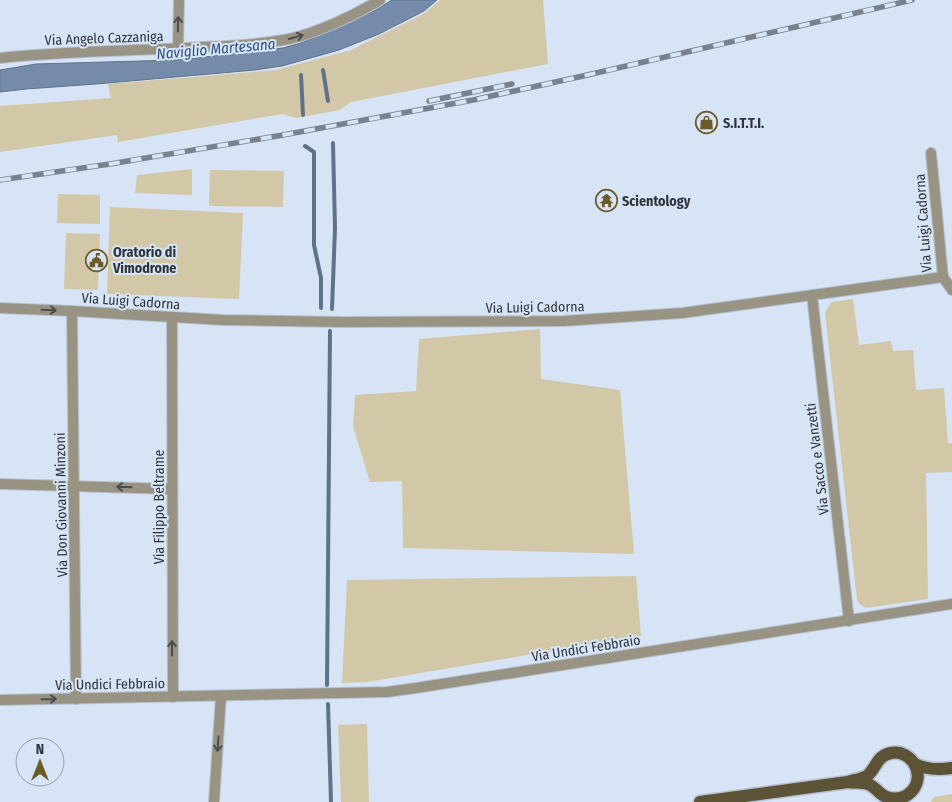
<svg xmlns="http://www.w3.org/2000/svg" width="952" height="802" font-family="'Fira Sans Condensed',sans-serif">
	<rect width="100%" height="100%" fill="#d7e4f5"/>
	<g fill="#d2c8a7">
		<polygon points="440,0 543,0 548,64 351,102 340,110 296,118 282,114 118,142 117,135 0,152 0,106 111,98 108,84 276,70 351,50 425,13"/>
		<polygon points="192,169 192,195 135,193 137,175"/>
		<polygon points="210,170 284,171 283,207 209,206"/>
		<polygon points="58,194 100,195 100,224 57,223"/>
		<polygon points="110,207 243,213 239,299 107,294"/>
		<polygon points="66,233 100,234 98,290 64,289"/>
		<polygon points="853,299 859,345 891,341 893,351 913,350 916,390 944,388 948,443 952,443 952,472 926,473 928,599 866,608 861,605 857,600 825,313 831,302"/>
		<polygon points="540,329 541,379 620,390 634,554 403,548 402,481 370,482 353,426 355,395 416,391 419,339"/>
		<polygon points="636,576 641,636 367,682 342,683 347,580"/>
		<polygon points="367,724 369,802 341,802 338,725"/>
		<polygon points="952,794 952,802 931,802 934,797"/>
	</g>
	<polygon fill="#748caa" stroke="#607289" points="392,0 437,0 424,11 379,34 339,50 282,66 255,70 96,84 26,89 0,92 0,70 36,64 175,60 205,57 283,48 301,43 354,20 372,12"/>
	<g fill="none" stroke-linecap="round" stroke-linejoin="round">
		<g stroke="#607289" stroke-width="4">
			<polyline points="323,70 328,101"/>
			<polyline points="301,75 303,115"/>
			<polyline points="305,146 314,152 314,245 321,278 321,308"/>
			<polyline points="332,309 335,228 333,143"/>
			<polyline points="327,685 330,331"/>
			<polyline points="328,704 331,802"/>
		</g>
		<defs>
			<g id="minor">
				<polyline points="178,48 179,0"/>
				<path d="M 0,58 C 62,51 124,51 186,48 C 220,46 255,46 289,39 C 317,33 355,15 380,0"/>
				<polyline points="931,153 943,277"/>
				<polyline points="943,277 952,290"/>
				<polyline points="812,295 849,621"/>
				<polyline points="0,308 72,311 223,320 342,322 564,321 682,313 943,277"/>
				<polyline points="72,311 76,699"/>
				<polyline points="172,318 173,697"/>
				<polyline points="0,484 172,489"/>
				<polyline points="0,700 387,692 416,688 952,604"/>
				<polyline points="214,802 221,696"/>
			</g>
			<g id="primary">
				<path d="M 915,764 C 927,770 939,770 952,768"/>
				<path d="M 700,802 L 848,782 C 854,780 861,779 867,776 C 877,768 876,756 891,753 C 912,749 927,776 911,792 C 903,800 889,801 880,793 C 876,789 873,786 868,784 C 862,782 855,783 848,782"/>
			</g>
		</defs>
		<use href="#minor" stroke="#b6c1d0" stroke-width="12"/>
		<use href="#primary" stroke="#b6c1d0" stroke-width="15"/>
		<use href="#minor" stroke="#999383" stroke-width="10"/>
		<use href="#primary" stroke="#5c5336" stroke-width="12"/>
		<defs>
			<g id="rail">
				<polyline points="429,101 512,84"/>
				<polyline points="0,180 110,164 283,135 473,100 583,76 912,0"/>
			</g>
		</defs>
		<use href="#rail" stroke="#79818c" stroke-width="5.5"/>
		<use href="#rail" stroke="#d7e4f5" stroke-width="4" stroke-dasharray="11" stroke-linecap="butt"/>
	</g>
	<defs><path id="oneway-shaft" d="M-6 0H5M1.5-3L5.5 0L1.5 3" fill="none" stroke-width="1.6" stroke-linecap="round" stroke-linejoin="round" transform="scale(1.25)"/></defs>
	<g stroke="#4a4c4e">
		<use href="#oneway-shaft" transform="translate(178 24) rotate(-89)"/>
		<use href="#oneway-shaft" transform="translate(296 37) rotate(-15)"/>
		<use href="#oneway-shaft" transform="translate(49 310) rotate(2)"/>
		<use href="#oneway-shaft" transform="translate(124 487) rotate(-178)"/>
		<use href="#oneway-shaft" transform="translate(172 648) rotate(-90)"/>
		<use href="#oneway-shaft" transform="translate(49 699) rotate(-1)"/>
		<use href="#oneway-shaft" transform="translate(218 744) rotate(94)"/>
	</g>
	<defs>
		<symbol id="shop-ring" viewBox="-11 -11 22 22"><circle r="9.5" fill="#d7e4f5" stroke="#6c5b29" stroke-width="1.5"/><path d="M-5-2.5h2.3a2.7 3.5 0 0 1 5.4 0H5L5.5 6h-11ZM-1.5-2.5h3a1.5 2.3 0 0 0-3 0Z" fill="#6c5b29"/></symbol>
		<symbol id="temple-ring" viewBox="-11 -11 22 22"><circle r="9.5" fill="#d7e4f5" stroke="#6c5b29" stroke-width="1.5"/><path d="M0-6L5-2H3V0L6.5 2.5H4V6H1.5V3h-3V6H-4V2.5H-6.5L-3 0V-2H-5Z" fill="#6c5b29"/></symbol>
		<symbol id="civic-ring" viewBox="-11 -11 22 22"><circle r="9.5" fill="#d7e4f5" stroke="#6c5b29" stroke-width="1.5"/><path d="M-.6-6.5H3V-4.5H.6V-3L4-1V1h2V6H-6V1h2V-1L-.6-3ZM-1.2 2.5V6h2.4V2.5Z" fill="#6c5b29"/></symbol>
	</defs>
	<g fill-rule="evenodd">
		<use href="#shop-ring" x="694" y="110" width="25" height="25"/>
		<use href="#temple-ring" x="594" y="188" width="25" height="25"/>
		<use href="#civic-ring" x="84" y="248" width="25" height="25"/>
	</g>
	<g text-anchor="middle" stroke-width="4" stroke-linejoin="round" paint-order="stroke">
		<g font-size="14" fill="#30353c" stroke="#d7e4f5">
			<text transform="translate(104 38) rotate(-2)" y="5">Via Angelo Cazzaniga</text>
			<text transform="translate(923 223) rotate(-94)" y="5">Via Luigi Cadorna</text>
			<text transform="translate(131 301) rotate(4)" y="5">Via Luigi Cadorna</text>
			<text transform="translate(535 307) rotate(-1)" y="5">Via Luigi Cadorna</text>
			<text transform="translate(817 459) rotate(-97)" y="5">Via Sacco e Vanzetti</text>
			<text transform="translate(61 505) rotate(-91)" y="5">Via Don Giovanni Minzoni</text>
			<text transform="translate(159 507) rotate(-90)" y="5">Via Filippo Beltrame</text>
			<text transform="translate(586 648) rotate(-9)" y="5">Via Undici Febbraio</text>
			<text transform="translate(110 684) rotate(-1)" y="5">Via Undici Febbraio</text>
		</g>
		<g font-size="14" font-weight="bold" fill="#30353c" stroke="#d7e4f5" text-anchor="start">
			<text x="723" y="128">S.I.T.T.I.</text>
			<text x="622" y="206">Scientology</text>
			<text x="113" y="257">Oratorio di<tspan x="113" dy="16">Vimodrone</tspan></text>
		</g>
		<g font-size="15" font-style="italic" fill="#2f517c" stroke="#d7e4f5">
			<text transform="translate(216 49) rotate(-5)" y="5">Naviglio Martesana</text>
		</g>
	</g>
	<g transform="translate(40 762)"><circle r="24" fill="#d7e4f5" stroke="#949eab"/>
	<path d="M0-4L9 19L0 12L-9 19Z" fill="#6c5b29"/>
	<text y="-8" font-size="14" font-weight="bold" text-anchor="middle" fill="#30353c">N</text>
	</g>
</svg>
